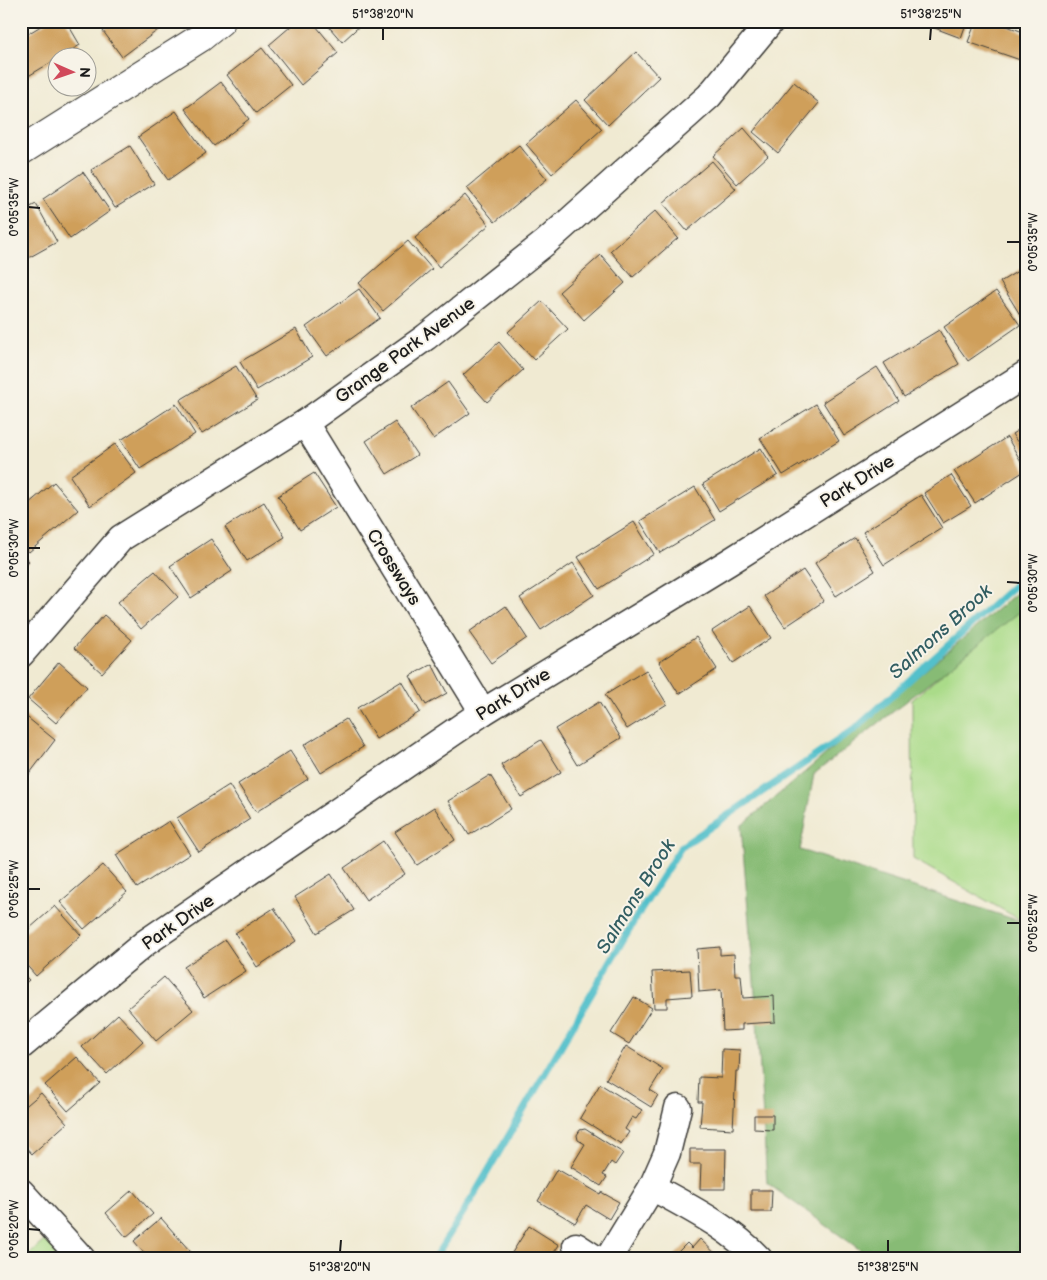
<svg xmlns="http://www.w3.org/2000/svg" width="1047" height="1280" font-family="'Balsamiq Sans',sans-serif">
	<rect width="100%" height="100%" fill="#f7f3e8"/>
	<filter id="ink" filterUnits="userSpaceOnUse"><feTurbulence type="fractalNoise" baseFrequency=".02" numOctaves="2"/><feDisplacementMap in="SourceGraphic" scale="10" xChannelSelector="R" yChannelSelector="G"/><feConvolveMatrix kernelMatrix="1 2 1 2 8 2 1 2 1" color-interpolation-filters="sRGB"/></filter>
	<filter id="wash" filterUnits="userSpaceOnUse"><feTurbulence type="fractalNoise" baseFrequency=".0096" numOctaves="4" result="noise"/><feDisplacementMap in="SourceGraphic" scale="20" xChannelSelector="R" yChannelSelector="G"/><feGaussianBlur stdDeviation="1.12" result="paint"/><feColorMatrix in="noise" values="0 0 0 0 0 0 0 0 0 0 0 0 0 0 0 0 0 1.4 0 .05"/><feComposite in="paint" operator="in"/></filter>
	<g filter="url(#wash)">
		<rect width="100%" height="100%" fill="#f0ead2"/>
		<g fill="#aadb89" stroke="#637c52">
			<polygon points="1026,604 1026,923 913,859 912,700 1020,606"/>
			<polygon points="55,1231 82,1259 24,1259"/>
		</g>
		<polygon fill="#87bb75" stroke="#526c48" points="1026,589 1026,607 814,774 800,850 1026,923 1026,1259 873,1259 767,1183 756,1005 741,826 1020,590"/>
		<g fill="none" stroke-linecap="round" stroke-linejoin="round">
			<polyline stroke="#53c0cb" stroke-width="7" points="434,1259 474,1195 634,921 681,847 855,729 1017,583 1026,580"/>
		</g>
		<g id="blocks">
			<g fill="#cf9f5a">
				<polygon points="49,21 66,21 80,45 25,78 21,72 21,38"/>
				<polygon points="115,21 170,21 122,57 103,31"/>
				<polygon points="297,21 312,21 338,53 301,85 269,45"/>
				<polygon points="324,21 365,21 342,42"/>
				<polygon points="916,21 967,21 961,38"/>
				<polygon points="976,21 993,21 1026,33 1026,62 968,42"/>
				<polygon points="262,48 291,85 256,113 227,75"/>
				<polygon points="636,52 659,77 608,125 585,100"/>
				<polygon points="221,82 249,119 214,146 185,109"/>
				<polygon points="794,82 819,103 778,153 753,132"/>
				<polygon points="576,100 602,129 552,174 526,144"/>
				<polygon points="176,111 206,153 168,180 138,137"/>
				<polygon points="744,128 768,156 737,184 713,156"/>
				<polygon points="519,145 547,179 495,222 467,188"/>
				<polygon points="130,146 154,184 115,208 91,170"/>
				<polygon points="712,161 736,189 687,231 663,203"/>
				<polygon points="83,172 110,211 70,239 43,199"/>
				<polygon points="465,195 489,225 439,267 415,238"/>
				<polygon points="36,204 57,242 21,262 21,212"/>
				<polygon points="655,211 678,238 633,277 610,251"/>
				<polygon points="408,241 432,269 383,311 359,283"/>
				<polygon points="601,255 625,283 584,320 559,292"/>
				<polygon points="1026,266 1026,316 1022,318 1000,282"/>
				<polygon points="359,289 380,318 327,356 306,327"/>
				<polygon points="996,291 1020,325 968,361 944,327"/>
				<polygon points="542,301 568,329 534,360 508,332"/>
				<polygon points="296,329 312,357 257,390 240,362"/>
				<polygon points="939,330 959,364 904,397 884,363"/>
				<polygon points="499,342 523,370 487,402 463,375"/>
				<polygon points="236,366 257,400 202,434 180,400"/>
				<polygon points="877,367 899,401 844,436 823,402"/>
				<polygon points="448,382 470,413 433,439 411,408"/>
				<polygon points="176,404 195,434 140,469 121,440"/>
				<polygon points="816,404 839,441 783,475 760,438"/>
				<polygon points="395,422 417,455 387,474 366,441"/>
				<polygon points="1026,425 1026,455 1012,434"/>
				<polygon points="1007,437 1026,470 975,503 954,471"/>
				<polygon points="115,444 136,473 90,506 70,476"/>
				<polygon points="761,448 778,475 719,511 703,484"/>
				<polygon points="314,473 336,507 300,530 278,496"/>
				<polygon points="951,475 971,506 943,523 924,493"/>
				<polygon points="54,482 78,510 29,552 21,543 21,510"/>
				<polygon points="695,487 715,520 660,553 640,521"/>
				<polygon points="921,495 942,528 884,565 863,532"/>
				<polygon points="264,502 285,537 247,561 225,527"/>
				<polygon points="634,522 654,554 599,589 578,557"/>
				<polygon points="855,538 875,571 836,596 815,563"/>
				<polygon points="211,539 232,571 191,598 170,566"/>
				<polygon points="21,553 29,561 21,570"/>
				<polygon points="573,563 594,595 541,630 520,598"/>
				<polygon points="803,570 824,601 785,627 764,596"/>
				<polygon points="155,571 178,597 141,629 118,602"/>
				<polygon points="506,606 527,638 491,663 469,632"/>
				<polygon points="750,606 771,638 733,663 712,631"/>
				<polygon points="104,615 132,640 102,673 74,648"/>
				<polygon points="696,637 717,669 679,694 659,662"/>
				<polygon points="59,662 87,687 56,723 28,699"/>
				<polygon points="432,664 447,693 426,705 410,676"/>
				<polygon points="646,670 667,704 627,729 605,695"/>
				<polygon points="402,681 420,712 376,739 357,708"/>
				<polygon points="599,702 621,738 577,765 555,729"/>
				<polygon points="23,714 55,740 27,777 21,773"/>
				<polygon points="346,719 363,747 321,773 304,745"/>
				<polygon points="541,740 561,772 521,797 501,765"/>
				<polygon points="290,751 308,779 256,812 238,784"/>
				<polygon points="490,775 511,809 469,835 448,801"/>
				<polygon points="229,785 250,819 199,852 177,818"/>
				<polygon points="434,807 455,840 417,865 395,832"/>
				<polygon points="169,821 190,854 137,888 116,855"/>
				<polygon points="383,841 405,874 366,900 344,868"/>
				<polygon points="103,865 127,892 84,929 60,902"/>
				<polygon points="331,874 354,910 317,933 295,897"/>
				<polygon points="55,906 81,935 36,976 21,959 21,936"/>
				<polygon points="274,908 296,941 257,967 235,933"/>
				<polygon points="225,940 246,971 204,998 184,967"/>
				<polygon points="720,947 720,955 734,954 735,975 741,975 743,998 774,996 775,1022 742,1024 742,1030 723,1031 721,990 699,992 697,949"/>
				<polygon points="690,970 692,996 667,998 667,1008 654,1008 652,972"/>
				<polygon points="21,972 29,980 21,987"/>
				<polygon points="164,977 193,1010 156,1041 128,1008"/>
				<polygon points="634,997 652,1008 629,1044 611,1033"/>
				<polygon points="118,1014 143,1041 107,1074 82,1047"/>
				<polygon points="626,1046 663,1069 650,1090 658,1095 651,1107 606,1079"/>
				<polygon points="722,1049 740,1050 739,1071 736,1071 733,1129 700,1127 702,1102 698,1102 699,1077 721,1078"/>
				<polygon points="77,1057 100,1083 68,1111 45,1085"/>
				<polygon points="600,1084 642,1110 636,1119 632,1117 625,1129 629,1132 621,1144 580,1118"/>
				<polygon points="41,1093 67,1123 32,1154 21,1142 21,1110"/>
				<polygon points="754,1115 773,1115 773,1130 754,1129"/>
				<polygon points="585,1129 623,1153 615,1165 611,1162 603,1175 607,1177 601,1186 571,1167 585,1144 578,1140 577,1135 580,1130"/>
				<polygon points="690,1149 726,1149 725,1189 700,1189 701,1164 690,1164"/>
				<polygon points="557,1169 600,1194 601,1192 619,1202 609,1219 586,1205 575,1223 538,1201"/>
				<polygon points="132,1190 153,1214 126,1237 106,1213"/>
				<polygon points="751,1190 772,1190 771,1212 751,1212"/>
				<polygon points="161,1218 197,1259 149,1259 134,1241"/>
				<polygon points="529,1226 559,1245 553,1254 549,1252 545,1259 508,1259"/>
				<polygon points="700,1239 721,1259 671,1259 687,1243 692,1248"/>
			</g>
		</g>
	</g>
	<g filter="url(#ink)">
		<use href="#blocks" fill-opacity="0" stroke="#3c3b37" stroke-width="1"/>
		<g fill="none" stroke-linecap="round" stroke-linejoin="round">
			<defs>
				<g id="minor">
					<polyline points="305,423 483,712"/>
					<polyline points="21,654 121,538 305,423 426,337 546,242 709,96 771,21"/>
					<polyline points="21,1046 145,943 483,712 729,562 1026,374"/>
					<path d="M 652,1187 C 690,1208 729,1227 759,1259"/>
					<polyline points="21,1192 82,1259"/>
					<polyline points="576,1246 596,1259"/>
					<polyline points="608,1259 652,1187 667,1153 678,1108"/>
				</g>
				<polyline id="tertiary" points="21,151 200,38 221,21"/>
			</defs>
			<use href="#minor" stroke="#3c3b37" stroke-width="29"/>
			<use href="#tertiary" stroke="#3c3b37" stroke-width="30"/>
			<use href="#minor" stroke="#fff" stroke-width="26"/>
			<use href="#tertiary" stroke="#fff" stroke-width="28"/>
		</g>
	</g>
	<path fill="none" stroke="#1c1c1c" stroke-width="2" d="M 383,40 L 383,28M 930,40 L 931,28M 28,207 L 40,208M 1007,242 L 1020,242M 28,548 L 40,548M 1007,582 L 1020,583M 28,889 L 40,889M 1007,923 L 1020,923M 28,1229 L 40,1230M 340,1252 L 341,1240M 888,1252 L 888,1240"/>
	<g text-anchor="middle" stroke-width="4" stroke-linejoin="round" paint-order="stroke">
		<g font-size="18" fill="#1c1c1c" stroke="#f7f3e8">
			<text transform="translate(405 350) rotate(-36)" y="6">Grange Park Avenue</text>
			<text transform="translate(857 481) rotate(-32)" y="6">Park Drive</text>
			<text transform="translate(394 567) rotate(58)" y="6">Crossways</text>
			<text transform="translate(513 694) rotate(-32)" y="6">Park Drive</text>
			<text transform="translate(178 922) rotate(-35)" y="6">Park Drive</text>
		</g>
		<g font-size="19" font-style="italic" fill="#325e62" stroke="#f7f3e8">
			<text transform="translate(940 631) rotate(-42)" y="7">Salmons Brook</text>
			<text transform="translate(635 896) rotate(-58)" y="7">Salmons Brook</text>
		</g>
	</g>
	<rect width="1047" height="1280" fill="none" stroke="#f7f3e8" stroke-width="55"/>
	<g transform="translate(72 72) rotate(92)"><circle r="24" fill="#f7f3e8" stroke="#9f9d96"/>
	<path d="M0-4L9 19L0 12L-9 19Z" fill="#d1495b"/>
	<text y="-8" font-size="14" font-weight="bold" text-anchor="middle" fill="#1c1c1c">N</text>
	</g>
	<rect x="28" y="28" width="992" height="1224" fill="none" stroke="#1c1c1c" stroke-width="2"/>
	<g font-size="12" text-anchor="middle" fill="#1c1c1c">
		<text x="383" y="18">51°38'20"N</text>
		<text x="931" y="18">51°38'25"N</text>
		<text transform="translate(14 207) rotate(-90)" y="4">0°05'35"W</text>
		<text transform="translate(1033 242) rotate(-90)" y="4">0°05'35"W</text>
		<text transform="translate(14 548) rotate(-90)" y="4">0°05'30"W</text>
		<text transform="translate(1033 583) rotate(-90)" y="4">0°05'30"W</text>
		<text transform="translate(14 889) rotate(-90)" y="4">0°05'25"W</text>
		<text transform="translate(1033 923) rotate(-90)" y="4">0°05'25"W</text>
		<text transform="translate(14 1229) rotate(-90)" y="4">0°05'20"W</text>
		<text x="340" y="1271">51°38'20"N</text>
		<text x="888" y="1271">51°38'25"N</text>
	</g>
</svg>
